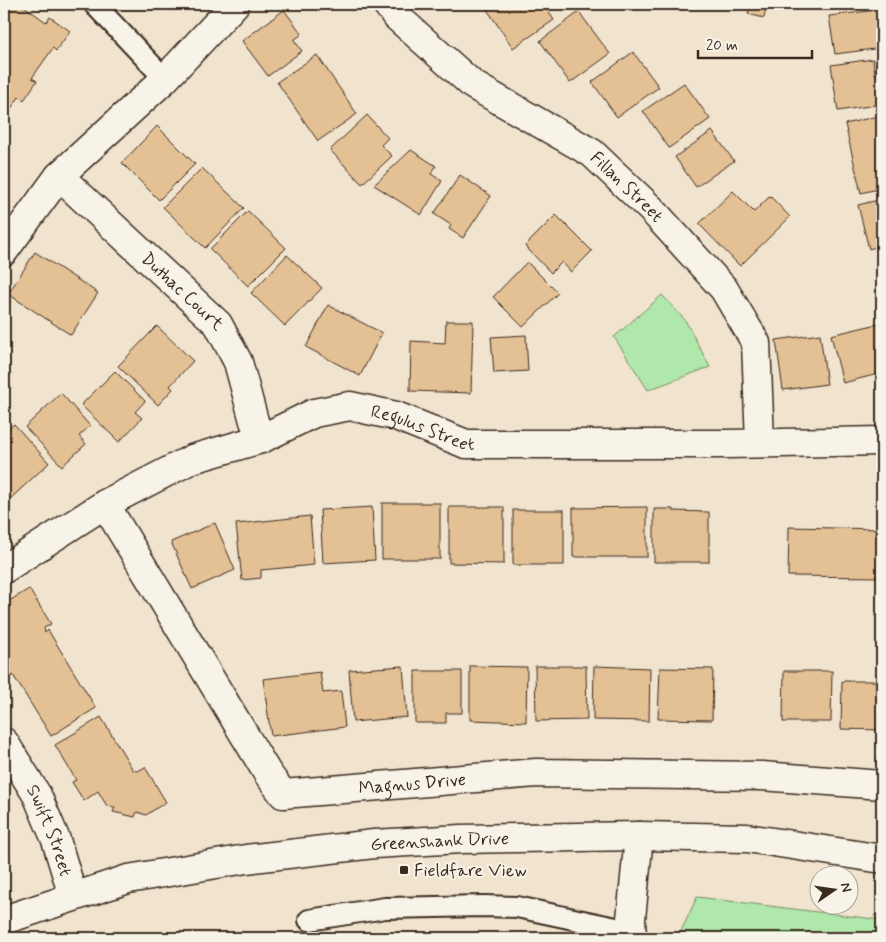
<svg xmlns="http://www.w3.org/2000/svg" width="886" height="942" font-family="Mynerve,sans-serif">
	<rect width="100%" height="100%" fill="#f1e4cf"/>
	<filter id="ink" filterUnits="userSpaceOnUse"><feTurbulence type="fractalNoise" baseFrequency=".02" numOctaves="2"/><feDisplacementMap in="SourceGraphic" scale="10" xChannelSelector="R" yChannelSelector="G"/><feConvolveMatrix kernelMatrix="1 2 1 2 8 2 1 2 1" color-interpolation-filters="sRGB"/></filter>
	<g filter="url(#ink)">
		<g fill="#b0e8ab" stroke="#768964">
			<polygon points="662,295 685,320 710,367 648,390 614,337"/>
			<polygon points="697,897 882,920 882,938 678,938"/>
		</g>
		<g fill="#e4c095" stroke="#3b2a1e">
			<polygon points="4,4 21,4 46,22 50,17 70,31 56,51 53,48 32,78 37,81 24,100 19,97 8,113 4,109"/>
			<polygon points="485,4 543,4 554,20 513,48 484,5"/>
			<polygon points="751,4 767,4 764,18 748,14"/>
			<polygon points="284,10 302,34 294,40 302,51 268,76 242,41"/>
			<polygon points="877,10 882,48 835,54 829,16"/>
			<polygon points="579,12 610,54 570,83 540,41"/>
			<polygon points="633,52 659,87 617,117 592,82"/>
			<polygon points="317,55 357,114 318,141 277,82"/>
			<polygon points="873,59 875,74 882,73 882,104 838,111 831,65"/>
			<polygon points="684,83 710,119 669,148 643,111"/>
			<polygon points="367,115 388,138 381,145 392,156 362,184 330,150"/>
			<polygon points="882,115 882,188 861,193 845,124"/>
			<polygon points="157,126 195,164 159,200 122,163"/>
			<polygon points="712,131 734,161 696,187 675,157"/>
			<polygon points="411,150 436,166 431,174 442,181 421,215 374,185"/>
			<polygon points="202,168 244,208 205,248 163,207"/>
			<polygon points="460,175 491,196 463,238 449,229 451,225 434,214"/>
			<polygon points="733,191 754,212 770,196 790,217 740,266 699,224"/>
			<polygon points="882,199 882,245 869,249 858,205"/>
			<polygon points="248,211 286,248 248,286 210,249"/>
			<polygon points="556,215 592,251 571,272 562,262 551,273 525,246"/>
			<polygon points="35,252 98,293 71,335 8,294"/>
			<polygon points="287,255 322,288 285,326 251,293"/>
			<polygon points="527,262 558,293 523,327 493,297"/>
			<polygon points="328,305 382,333 360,376 306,347"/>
			<polygon points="446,321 473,321 471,393 410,391 411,341 445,343"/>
			<polygon points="882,323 882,373 843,383 831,335"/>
			<polygon points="157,326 193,361 170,386 173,389 158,405 118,366"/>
			<polygon points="820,334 827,384 783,390 776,340"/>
			<polygon points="526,335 528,371 494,373 491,337"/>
			<polygon points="115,371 145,401 135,412 142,418 119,442 81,405"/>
			<polygon points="61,393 90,426 79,436 86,444 62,466 25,427"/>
			<polygon points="14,424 49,463 10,499 4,492 4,433"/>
			<rect x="382" y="503" width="58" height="56"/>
			<polygon points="372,507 375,560 323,563 320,510"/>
			<polygon points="449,507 504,507 504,564 449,563"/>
			<polygon points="647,507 647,557 573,557 573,508"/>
			<polygon points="654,509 673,509 673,511 709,512 709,562 654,562"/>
			<rect x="513" y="510" width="51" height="55"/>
			<polygon points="310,516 314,565 261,570 261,578 242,580 236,524"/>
			<polygon points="215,523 235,570 192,589 171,542"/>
			<polygon points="789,527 882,529 882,577 788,576"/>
			<polygon points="29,589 51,624 44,628 45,633 48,630 96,708 51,736 13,675 9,677 4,669 4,656 7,654 4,648 4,611 6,611 9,601"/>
			<polygon points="403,666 407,717 353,722 349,670"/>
			<polygon points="470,666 527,667 526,722 470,720"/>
			<polygon points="535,666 586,666 587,720 536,721"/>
			<polygon points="594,666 650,668 649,721 593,720"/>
			<polygon points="660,668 713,669 712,720 658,719"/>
			<polygon points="415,671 462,671 462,713 446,713 446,723 415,723"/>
			<polygon points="784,671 832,671 831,722 783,722"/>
			<polygon points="320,672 323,693 341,691 345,727 271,736 263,679"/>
			<polygon points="842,681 882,681 882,730 841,729"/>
			<polygon points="101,717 133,770 138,771 145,767 166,802 146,815 137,812 135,817 113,812 115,807 107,806 98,791 84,801 72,782 76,780 55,745"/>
		</g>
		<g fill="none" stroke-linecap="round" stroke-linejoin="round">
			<defs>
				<g id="lane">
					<polyline points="94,4 165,79"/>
					<polyline points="309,920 385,908 484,906 517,907 630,931"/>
				</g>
				<g id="street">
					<path id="s1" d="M 387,4 L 396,16 L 473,85 L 592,153 L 652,210 L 724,289 L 756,343 L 760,442"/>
					<polyline points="59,176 165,79 235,4"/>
					<path id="s2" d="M 4,251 L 59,176 L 218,324 L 238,362 L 254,421 L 261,439"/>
					<path id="s3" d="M 105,504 L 268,774 L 283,794 L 536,773 L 762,776 L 882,785"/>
					<path id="s4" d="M 4,569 L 105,504 L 192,459 L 261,439 L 314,413 L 350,406 L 396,416 L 466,444 L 726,444 L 882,441"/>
					<path id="s5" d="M 4,742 L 37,795 L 56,840 L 73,896"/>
					<polyline points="632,938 631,919 639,836"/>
				</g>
				<g id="secondary">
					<path id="s6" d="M 4,920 L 128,879 L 246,859 L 374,844 L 461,839 L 639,836 L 747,838 L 882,859"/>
				</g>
			</defs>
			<use href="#lane" stroke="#3b2a1e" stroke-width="24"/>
			<use href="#street" stroke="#3b2a1e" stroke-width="31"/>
			<use href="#secondary" stroke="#3b2a1e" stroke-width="31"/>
			<use href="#lane" stroke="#f7f3e8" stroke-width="20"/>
			<use href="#street" stroke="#f7f3e8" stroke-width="28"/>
			<use href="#secondary" stroke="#f7f3e8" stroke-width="28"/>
		</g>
	</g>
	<rect fill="#3b2a1e" stroke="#f7f3e8" stroke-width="2" x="399" y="865" width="10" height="10" rx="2.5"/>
	<g text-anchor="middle" stroke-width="4" stroke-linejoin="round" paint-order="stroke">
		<g font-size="18" fill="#3b2a1e" stroke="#f7f3e8">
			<text dy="6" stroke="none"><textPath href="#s1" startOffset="304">Fillan Street</textPath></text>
			<text dy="6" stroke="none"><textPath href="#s2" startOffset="262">Duthac Court</textPath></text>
			<text dy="6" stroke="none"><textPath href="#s4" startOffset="462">Regulus Street</textPath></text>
			<text dy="6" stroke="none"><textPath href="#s3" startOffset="470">Magnus Drive</textPath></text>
			<text dy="6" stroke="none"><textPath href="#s5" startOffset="100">Swift Street</textPath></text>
			<text dy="6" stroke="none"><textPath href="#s6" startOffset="445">Greenshank Drive</textPath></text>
		</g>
		<g font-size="18" fill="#3b2a1e" stroke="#f7f3e8" text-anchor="start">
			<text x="414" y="876">Fieldfare View</text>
		</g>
	</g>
	<rect width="886" height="942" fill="none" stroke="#f7f3e8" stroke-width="20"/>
	<rect x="10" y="10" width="866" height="922" fill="none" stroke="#3b2a1e" stroke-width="2" filter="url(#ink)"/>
	<g transform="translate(834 890) rotate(77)"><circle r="24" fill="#f7f3e8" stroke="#aca397"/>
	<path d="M0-4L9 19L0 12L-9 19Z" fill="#3b2a1e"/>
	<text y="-8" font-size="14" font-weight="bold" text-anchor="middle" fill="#3b2a1e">N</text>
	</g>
	<path d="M698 50v8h114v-8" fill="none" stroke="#3b2a1e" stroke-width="2.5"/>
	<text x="706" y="50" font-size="15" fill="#3b2a1e" stroke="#f7f3e8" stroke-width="4" paint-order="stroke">20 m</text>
</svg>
